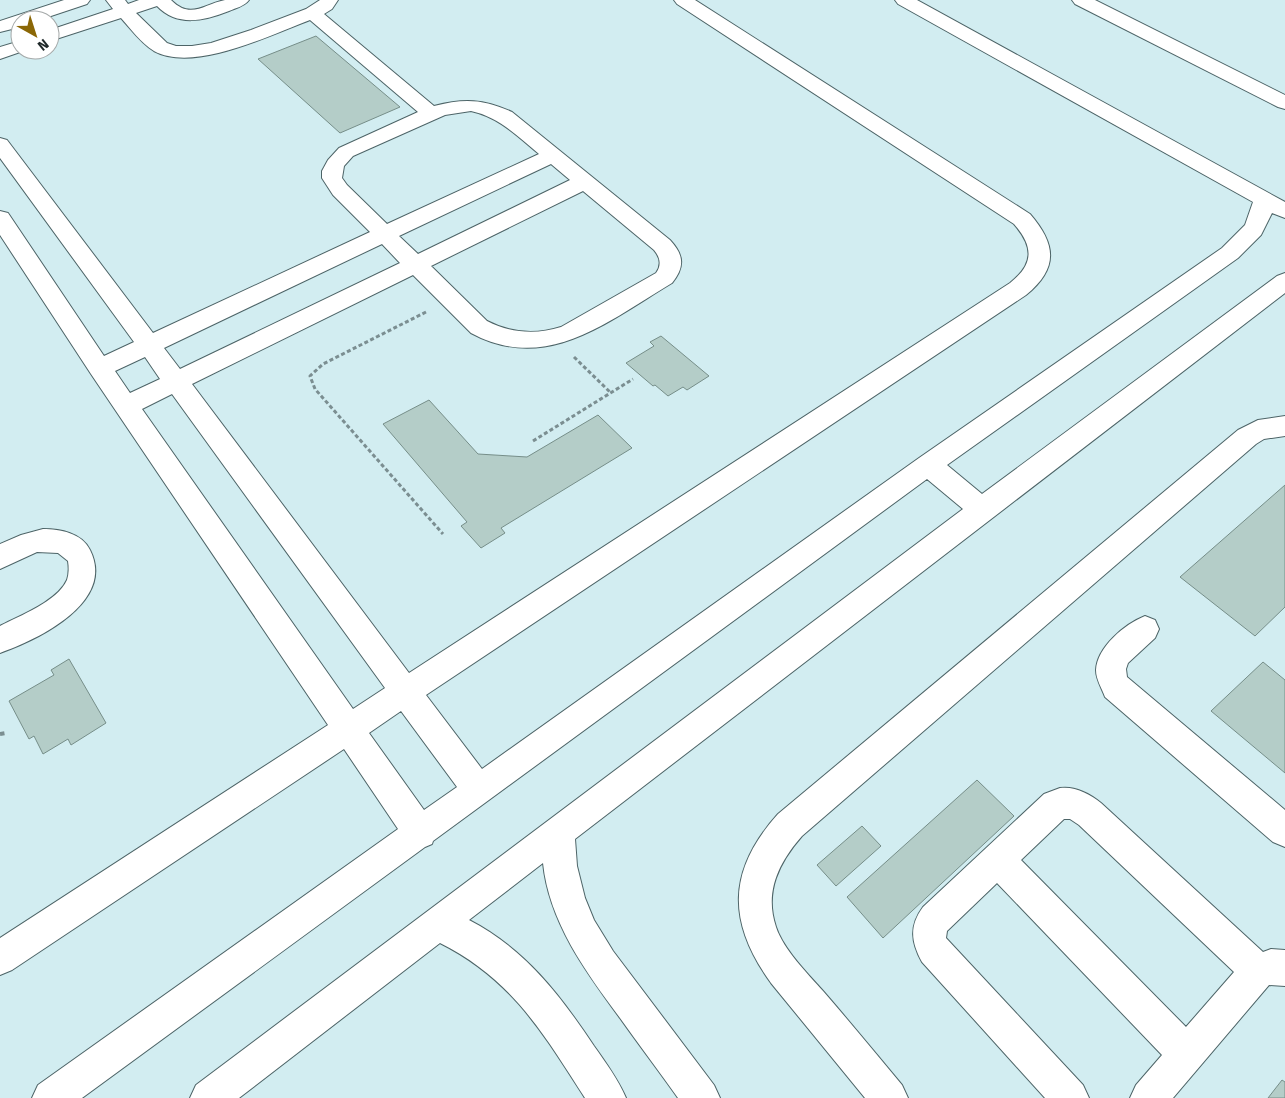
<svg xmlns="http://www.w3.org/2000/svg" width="1285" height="1098" font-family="'Fira Sans',sans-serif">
	<rect width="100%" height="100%" fill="#d2edf1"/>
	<g fill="#b4cdc8" stroke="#768e89">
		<polygon points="316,36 400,107 340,133 258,59"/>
		<polygon points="661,336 709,376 687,390 683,387 668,396 655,385 653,386 626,363 654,346 650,342"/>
		<polygon points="429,400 478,454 527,457 598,415 632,448 501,528 505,533 481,548 461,526 467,522 383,424"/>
		<polygon points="1285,485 1285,607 1255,636 1180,577"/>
		<polygon points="69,659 106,723 71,745 68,739 43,754 34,736 29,739 9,701 54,675 51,670"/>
		<polygon points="1263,662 1285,680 1285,773 1211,711"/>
		<polygon points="977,780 1014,816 883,938 847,897"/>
		<polygon points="862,826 881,846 836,886 817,865"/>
		<polygon points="1282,1080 1285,1082 1285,1098 1268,1098"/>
	</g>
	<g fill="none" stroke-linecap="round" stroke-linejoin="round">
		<defs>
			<g id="minor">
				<polygon points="64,0 90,0 87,4 39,20 20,20 20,27 0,32 0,21"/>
				<path d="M 106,0 L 125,0 L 128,4 L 139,0 L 171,0 C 191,20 204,4 225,0 C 232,0 241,0 249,0 C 245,6 236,8 229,11 C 204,21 177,27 157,6 L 136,13 L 167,43 L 176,46 L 192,46 L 211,43 L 251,30 L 306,9 L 320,0 L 338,0 L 332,9 L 324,14 L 434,106 C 464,98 484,99 512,112 L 670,240 C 684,255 685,267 672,283 C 608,321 547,374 471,333 L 413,275 L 192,384 L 409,673 L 1010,283 C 1034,264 1034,247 1014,224 L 677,4 L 674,0 L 695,0 L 1030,214 C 1056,244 1059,268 1026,295 L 426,695 L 482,769 L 919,458 L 1222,248 L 1245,225 L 1253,202 L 898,4 L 895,0 L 917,0 L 1285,202 L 1285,218 L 1272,213 L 1261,235 L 1238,258 L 947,465 L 982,494 L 1277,276 L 1285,273 L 1285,293 L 575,839 L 577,866 L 585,898 L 594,920 L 613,951 L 714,1085 L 720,1098 L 678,1098 C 659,1071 639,1045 620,1018 C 586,972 549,922 543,863 L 469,920 C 525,949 560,995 594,1046 C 606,1063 618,1079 626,1098 L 585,1098 C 543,1033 512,979 440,943 L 239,1098 L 190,1098 L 196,1085 L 963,509 L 927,479 L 433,841 L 432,844 L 425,847 L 82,1098 L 32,1098 L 38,1085 L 398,829 L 344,749 L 12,970 L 0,975 L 0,938 L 328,725 L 91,374 L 0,235 L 0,211 L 8,213 L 104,356 L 134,342 L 0,158 L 0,138 L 7,140 L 153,333 L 370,232 L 333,195 L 322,178 L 322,171 L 328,160 L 339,148 L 418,112 L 310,20 C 270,35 194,73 154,51 C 141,43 131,29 121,18 L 50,41 L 50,30 L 113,9 ZM 471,111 C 499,117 517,136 539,154 L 387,224 L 347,185 L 342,178 L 344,166 L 353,156 L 445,115 ZM 551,164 L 570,180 L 418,254 L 399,236 ZM 583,191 L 654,250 C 660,257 662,265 656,273 L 561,327 C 536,335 510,333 487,321 L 431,266 ZM 382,244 L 400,263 L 180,369 L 164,348 ZM 145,357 L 160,379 L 130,393 L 115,371 ZM 172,394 L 385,688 L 353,709 L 142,409 ZM 401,711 L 457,787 L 424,810 L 369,733 Z"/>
				<polygon points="1072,0 1095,0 1285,95 1285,109 1278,107 1075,4"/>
				<polygon points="20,41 20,50 26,50 0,59 0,47"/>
				<path d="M 1285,416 L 1285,436 L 1264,439 L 1256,444 L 802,836 C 779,862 764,892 776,927 C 783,949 808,974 823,991 C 850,1022 876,1054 902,1085 L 908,1098 L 865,1098 L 771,983 C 727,922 727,871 778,814 L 1238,430 L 1258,420 Z"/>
				<path d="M 43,529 C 60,529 82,533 90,550 C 116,602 39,639 0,653 L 0,626 C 19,616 58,601 67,580 C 69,574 69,567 68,561 L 58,553 L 37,552 L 0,569 L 0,544 L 21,535 Z"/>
				<path d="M 1145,616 L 1155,620 L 1159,629 L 1155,638 L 1128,663 L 1126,669 L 1127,677 L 1285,810 L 1285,847 L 1273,842 L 1105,697 C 1102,688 1096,680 1096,670 C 1097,647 1125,624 1145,616 Z"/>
				<path d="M 1060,788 C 1075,786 1090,794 1101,803 L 1263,952 L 1271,949 L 1285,950 L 1285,986 L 1269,985 L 1173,1098 L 1130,1098 L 1136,1085 L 1162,1055 L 997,883 L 947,931 L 946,938 L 1083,1085 L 1089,1098 L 1045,1098 L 922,962 C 911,942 909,926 923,907 L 1044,794 ZM 1064,819 L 1070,819 L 1079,825 L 1234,972 L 1186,1027 L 1021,860 Z"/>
			</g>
		</defs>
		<use href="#minor" stroke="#4d6467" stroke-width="2"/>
		<g stroke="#7b8e91" stroke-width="3" stroke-dasharray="4 2.5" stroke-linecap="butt">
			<polyline points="426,312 323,364 310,376 315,389 443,534"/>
			<polyline points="574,357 611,393"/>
			<polyline points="533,441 633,379"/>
		</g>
		<polyline stroke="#7b8e91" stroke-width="4" stroke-dasharray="4.5 3" stroke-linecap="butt" points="0,734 6,733"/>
		<use href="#minor" fill="#fff" fill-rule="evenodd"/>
	</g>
	<g transform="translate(35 35) rotate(141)"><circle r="24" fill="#ffffff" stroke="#a5a9a9"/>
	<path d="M0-4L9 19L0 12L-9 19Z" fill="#8b6706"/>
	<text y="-8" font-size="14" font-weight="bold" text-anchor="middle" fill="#1e2829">N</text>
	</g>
</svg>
